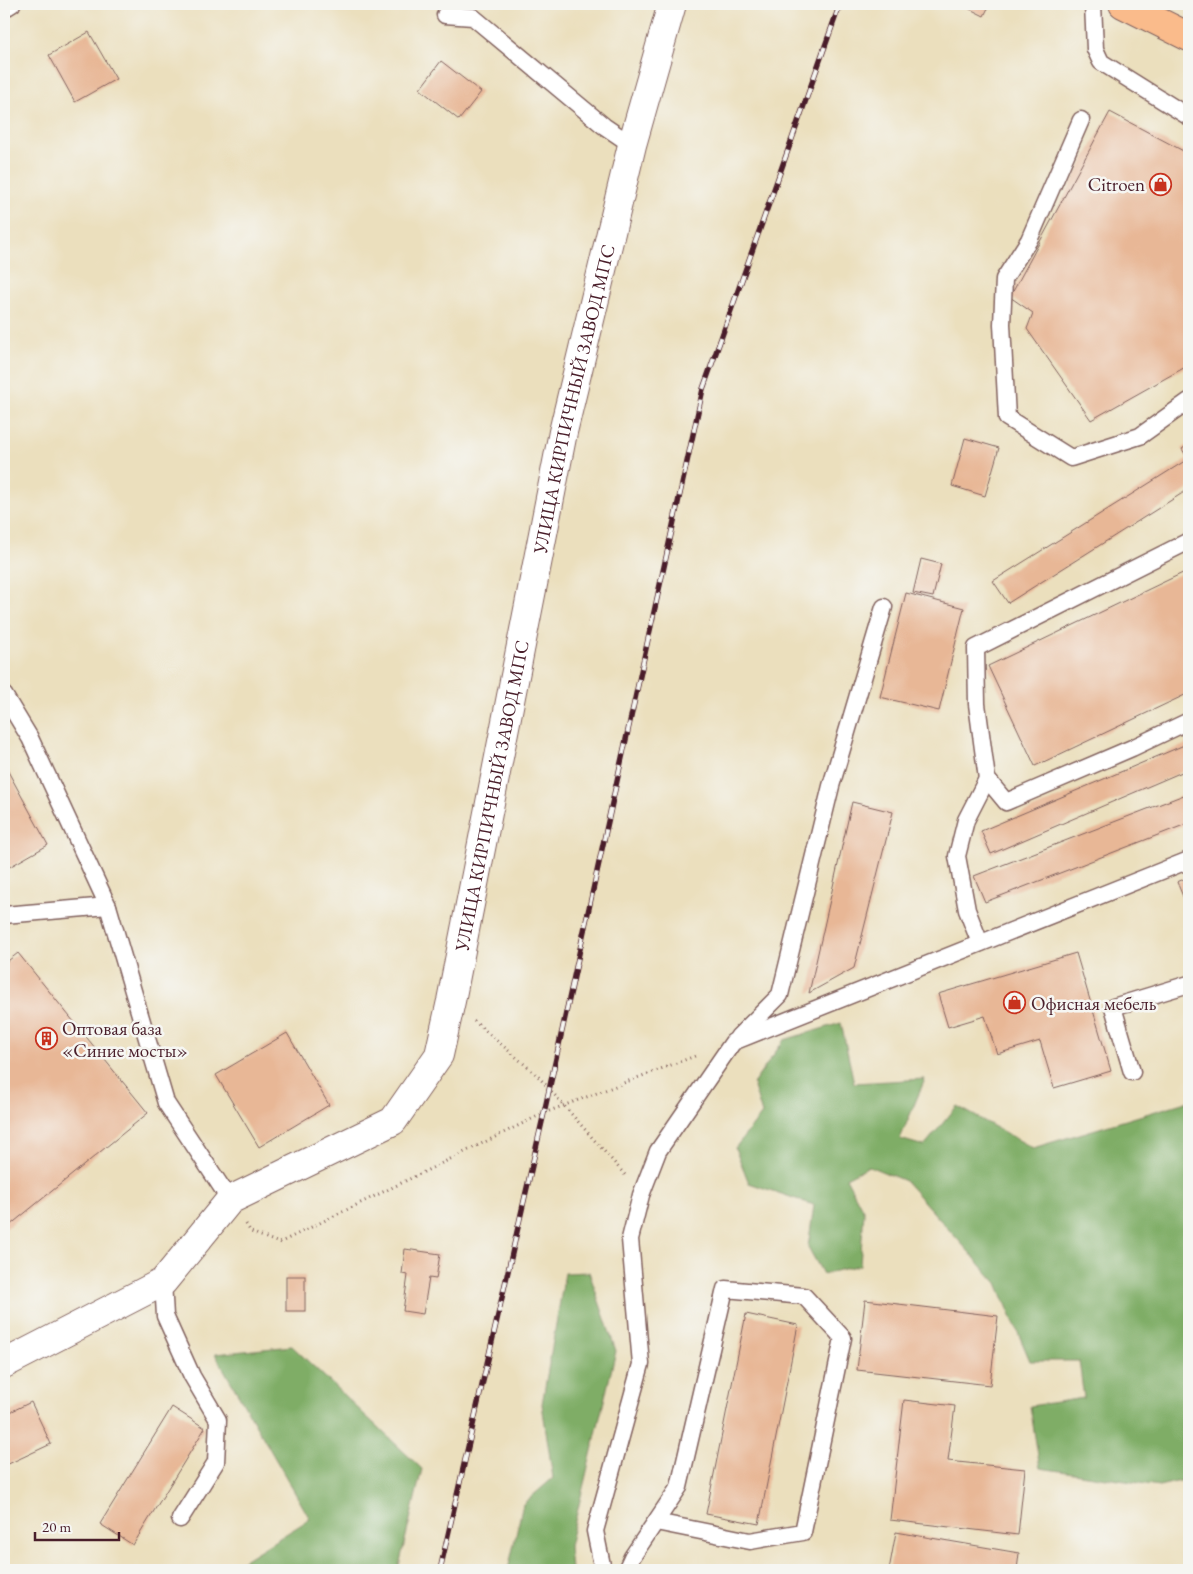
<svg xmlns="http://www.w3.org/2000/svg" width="1193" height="1574" font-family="'EB Garamond',serif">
	<rect width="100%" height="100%" fill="#f6f6f2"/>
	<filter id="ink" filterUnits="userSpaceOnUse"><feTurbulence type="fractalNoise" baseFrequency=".02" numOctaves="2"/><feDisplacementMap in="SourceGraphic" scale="10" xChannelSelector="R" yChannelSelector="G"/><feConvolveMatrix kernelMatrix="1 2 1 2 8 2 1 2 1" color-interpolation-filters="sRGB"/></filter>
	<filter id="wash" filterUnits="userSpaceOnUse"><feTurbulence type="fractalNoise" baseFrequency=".0096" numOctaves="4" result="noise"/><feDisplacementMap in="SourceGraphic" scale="20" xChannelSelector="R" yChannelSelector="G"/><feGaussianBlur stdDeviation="1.12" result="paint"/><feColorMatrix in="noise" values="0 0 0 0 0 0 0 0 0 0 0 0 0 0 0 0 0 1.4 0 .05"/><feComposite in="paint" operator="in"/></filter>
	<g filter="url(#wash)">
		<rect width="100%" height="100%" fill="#ebdfbd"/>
		<g fill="#7fad66" stroke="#646648">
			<polygon points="841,1023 854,1083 925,1079 900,1139 924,1146 957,1106 1033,1148 1189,1101 1189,1479 1159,1486 1040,1468 1030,1406 1084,1398 1079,1361 1030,1361 997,1283 905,1181 869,1166 846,1178 864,1212 860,1265 823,1274 808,1247 814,1205 749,1183 735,1148 762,1114 753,1084 784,1040"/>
			<polygon points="589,1272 616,1351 569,1546 571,1570 508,1570 523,1504 553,1478 542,1404 565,1273"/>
			<polygon points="292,1346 422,1469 398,1570 228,1570 310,1519 215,1354"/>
		</g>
		<g id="blocks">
			<g fill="#e8b796">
				<polygon points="960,4 990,4 984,16"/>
				<polygon points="89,32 116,79 75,102 49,55"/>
				<polygon points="441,61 481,92 459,120 420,89"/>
				<polygon points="1110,112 1189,154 1189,365 1091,420 1027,329 1033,313 1010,297"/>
				<polygon points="965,438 999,448 985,496 952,486"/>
				<polygon points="1189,444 1189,489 1008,603 993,581 1188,459 1182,449"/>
				<polygon points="921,559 941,564 933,597 913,593"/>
				<polygon points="1189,570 1189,693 1035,766 988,666"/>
				<polygon points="906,593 964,608 939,711 880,697"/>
				<polygon points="1189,743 1189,769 991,854 981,831"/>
				<polygon points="4,764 48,845 4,870"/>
				<polygon points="1189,793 1189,823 985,902 974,876"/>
				<polygon points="852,802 893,812 854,968 809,993"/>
				<polygon points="1189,877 1189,911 1177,882"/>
				<polygon points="18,953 148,1113 4,1230 4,964"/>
				<polygon points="1076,953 1111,1071 1054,1088 1040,1041 997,1054 985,1016 948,1027 938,994"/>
				<polygon points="287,1033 329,1105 259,1147 216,1075"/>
				<polygon points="405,1249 440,1254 436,1279 429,1278 423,1314 403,1311 408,1275 402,1274"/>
				<rect x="286" y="1276" width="19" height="35"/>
				<polygon points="865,1300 998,1316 990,1385 857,1370"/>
				<polygon points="746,1314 798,1325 759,1524 706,1514"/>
				<polygon points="904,1400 955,1406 948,1461 1025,1469 1018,1535 890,1520"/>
				<polygon points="31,1402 51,1444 4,1466 4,1415"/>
				<polygon points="172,1407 205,1428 133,1545 100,1524"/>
				<polygon points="896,1532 1019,1553 1017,1570 889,1570"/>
			</g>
		</g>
	</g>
	<g filter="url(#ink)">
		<use href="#blocks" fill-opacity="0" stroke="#82625e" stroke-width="1"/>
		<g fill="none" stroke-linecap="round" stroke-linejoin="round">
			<defs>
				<g id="service">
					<polyline points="1093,4 1095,49 1101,62 1189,117"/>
					<polyline points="4,9 12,4"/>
					<polyline points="445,15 473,17 604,126 632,145"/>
					<polyline points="1081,120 1029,240 1004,279 1002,324 1007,418 1071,458 1140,436 1189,401"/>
					<polyline points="1189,541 976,648 977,704 987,779 1006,802 1132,748 1189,721"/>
					<polyline points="4,695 30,738 108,906 166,1103 230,1200"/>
					<polyline points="4,915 108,906"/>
					<polyline points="980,943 967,910 957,856 966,820 987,779"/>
					<polyline points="738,1037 780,995 831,786 884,607"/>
					<polyline points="1132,1072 1113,1007 1189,984"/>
					<polyline points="163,1282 165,1316 192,1376 218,1420 216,1462 180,1519"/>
					<polyline points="603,1570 595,1531 641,1364 630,1239 641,1195 658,1151 733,1042 1189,860"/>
					<polyline points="626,1570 632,1557 679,1487 725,1289 804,1296 843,1338 803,1532 750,1541 656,1522"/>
				</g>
				<g id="minor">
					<path id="s1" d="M 4,1364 L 163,1282 L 230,1200 L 393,1121 L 439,1055 L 451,1001 L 563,432 L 632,145 L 672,4"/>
				</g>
				<polyline id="primary" points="1123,4 1189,37"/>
			</defs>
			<use href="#service" stroke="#82625e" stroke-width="19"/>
			<use href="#minor" stroke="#82625e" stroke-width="30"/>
			<use href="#primary" stroke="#82625e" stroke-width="30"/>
			<g stroke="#82625e" stroke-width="3" stroke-dasharray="1 4" stroke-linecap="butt">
				<polyline points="474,1021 537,1075 625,1175"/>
				<polyline points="246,1224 251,1232 279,1243 544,1113 695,1056"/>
			</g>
			<use href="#service" stroke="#fff" stroke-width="16"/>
			<use href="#minor" stroke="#fff" stroke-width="28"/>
			<use href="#primary" stroke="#fabb8b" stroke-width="28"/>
			<defs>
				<polyline id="rail" points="440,1570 544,1113 703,389 840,4"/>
			</defs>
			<use href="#rail" stroke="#4a1f2b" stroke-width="5.5"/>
			<use href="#rail" stroke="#f6f6f2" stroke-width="4" stroke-dasharray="11" stroke-linecap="butt"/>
		</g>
	</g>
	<defs>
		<symbol id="shop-ring" viewBox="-11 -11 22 22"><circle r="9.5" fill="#f6f6f2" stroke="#c8321e" stroke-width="1.5"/><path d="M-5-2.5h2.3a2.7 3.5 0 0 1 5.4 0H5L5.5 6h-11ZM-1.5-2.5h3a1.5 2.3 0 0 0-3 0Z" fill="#c8321e"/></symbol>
		<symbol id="building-ring" viewBox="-11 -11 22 22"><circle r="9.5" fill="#f6f6f2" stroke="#c8321e" stroke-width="1.5"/><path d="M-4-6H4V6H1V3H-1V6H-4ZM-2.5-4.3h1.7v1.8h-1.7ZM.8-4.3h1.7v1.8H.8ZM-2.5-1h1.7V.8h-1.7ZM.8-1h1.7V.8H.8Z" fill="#c8321e"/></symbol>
	</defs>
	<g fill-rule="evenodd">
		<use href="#shop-ring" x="1148" y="172" width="25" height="25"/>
		<use href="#shop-ring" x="1002" y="990" width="25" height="25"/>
		<use href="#building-ring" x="34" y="1026" width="25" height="25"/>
	</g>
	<g text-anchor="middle" stroke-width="5" stroke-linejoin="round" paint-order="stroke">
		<g font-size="19" fill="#4a1f2b" stroke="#f6f6f2" text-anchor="start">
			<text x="1145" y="191" text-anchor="end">Citroen</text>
			<text x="1031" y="1010">Офисная мебель</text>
			<text x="62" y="1035">Оптовая база<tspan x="62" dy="22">«Синие мосты»</tspan></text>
		</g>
		<g font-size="19" fill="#4a1f2b" stroke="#f6f6f2">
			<text dy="7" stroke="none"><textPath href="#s1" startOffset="1216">УЛИЦА КИРПИЧНЫЙ ЗАВОД МПС</textPath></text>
			<text dy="7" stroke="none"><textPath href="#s1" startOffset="811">УЛИЦА КИРПИЧНЫЙ ЗАВОД МПС</textPath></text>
		</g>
	</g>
	<rect width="1193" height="1574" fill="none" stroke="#f6f6f2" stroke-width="20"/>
	<path d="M35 1532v8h84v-8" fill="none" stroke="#4a1f2b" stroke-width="2.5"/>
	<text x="42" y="1532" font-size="15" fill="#4a1f2b" stroke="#f6f6f2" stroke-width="4" paint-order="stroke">20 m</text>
</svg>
